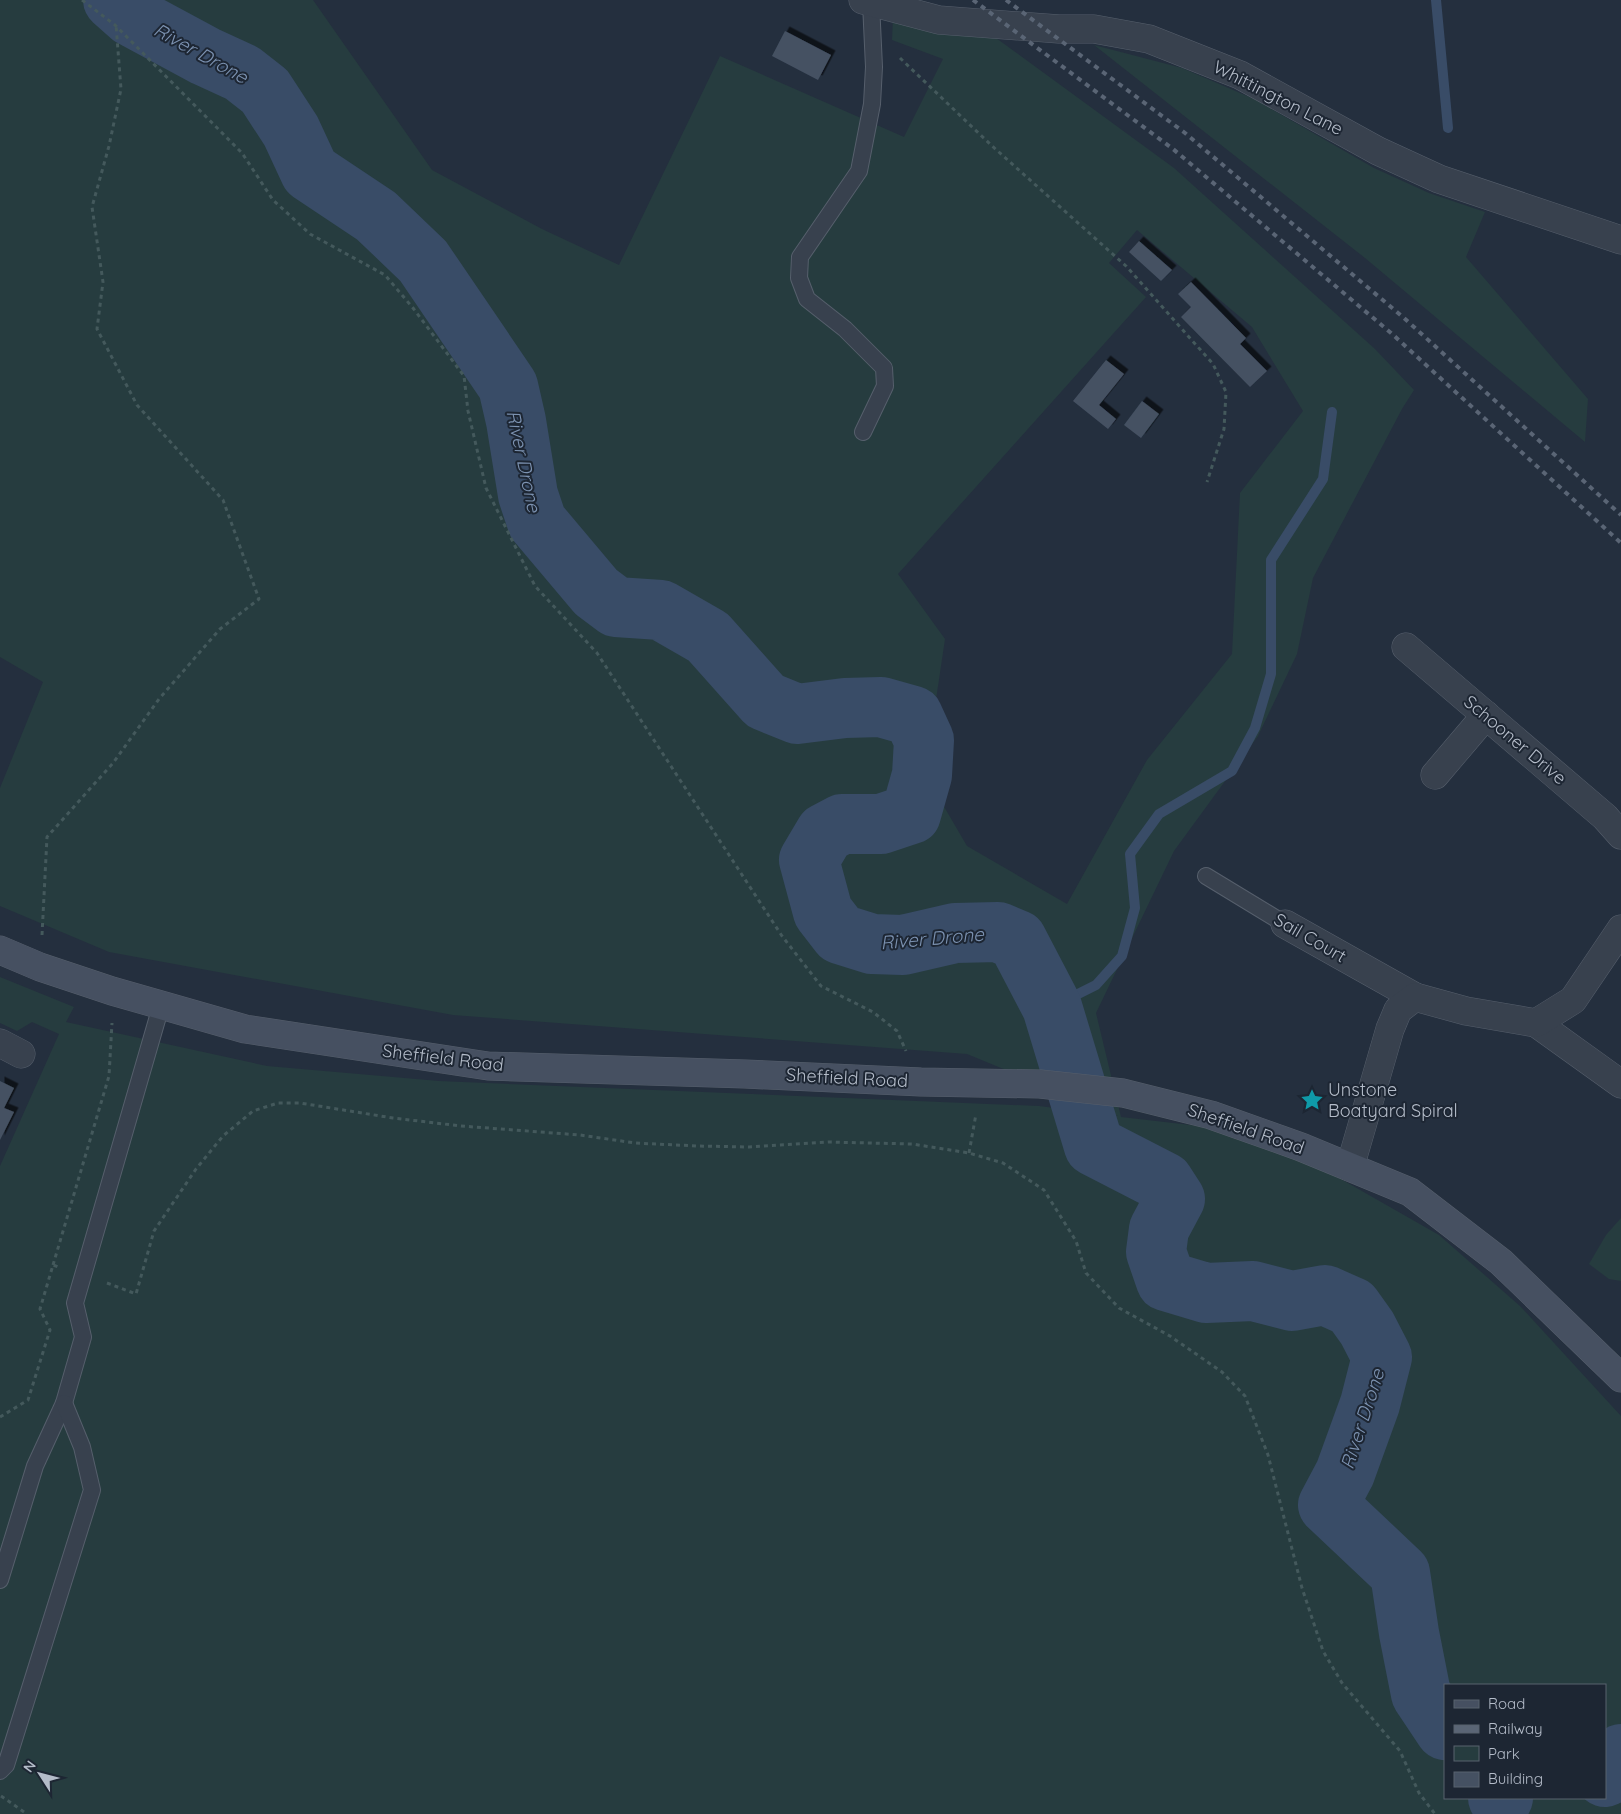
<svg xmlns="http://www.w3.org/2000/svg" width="1621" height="1814" font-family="Quicksand,sans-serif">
	<defs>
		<filter id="shadow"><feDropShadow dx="4.5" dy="-4.5" stdDeviation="0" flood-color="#0009"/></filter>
	</defs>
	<rect width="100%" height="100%" fill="#242f3e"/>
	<g fill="#263c3f" fill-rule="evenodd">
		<path d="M 0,0 L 313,0 L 432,170 L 542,229 L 619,265 L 720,56 L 904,137 L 943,59 L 892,40 L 893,18 L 996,38 L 1174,168 L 1375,349 L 1414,390 L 1402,409 L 1313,578 L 1297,654 L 1258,736 L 1174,851 L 1096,1013 L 1121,1117 L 1208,1127 L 1318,1166 L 1439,1235 L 1520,1306 L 1621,1416 L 1621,1814 L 0,1814 L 0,1166 L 59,1034 L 32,1022 L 17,1031 L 0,1023 L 0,977 L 74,1007 L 66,1022 L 267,1066 L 439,1081 L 1039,1106 L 1118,1116 L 967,1054 L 453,1015 L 109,952 L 0,906 L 0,788 L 43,682 L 0,657 ZM 1137,230 L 1252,327 L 1303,411 L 1240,493 L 1232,654 L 1147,760 L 1067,904 L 967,846 L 925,774 L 945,639 L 898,574 L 1146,297 L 1109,263 ZM 1445,1685 L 1605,1685 L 1605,1798 L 1445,1798 Z"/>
		<polygon points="1094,45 1182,68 1254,99 1374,168 1429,193 1485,212 1466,257 1588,399 1585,442 1365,258"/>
		<polygon points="1621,1218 1621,1281 1609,1279 1589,1264 1606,1235"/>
	</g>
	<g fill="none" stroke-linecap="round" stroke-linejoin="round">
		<g stroke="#394c67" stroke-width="10">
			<polyline points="1436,0 1448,128"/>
			<polyline points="1052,1007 1096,985 1122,956 1135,908 1130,854 1159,814 1232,771 1255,728 1271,674 1271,560 1323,479 1332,412"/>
		</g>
		<g stroke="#394c67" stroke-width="60">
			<polyline points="113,0 131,16 205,56 242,73 265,91 291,131 310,172 376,216 423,261 508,386 516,421 528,495 537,522 596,592 616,607 661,610 708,637 765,701 797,714 845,708 881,707 913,716 924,740 922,775 911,814 881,824 842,824 825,833 809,860 823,912 840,934 872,944 903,945 955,933 998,932 1017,940 1052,1007 1094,1146 1164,1182 1175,1199 1159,1229 1156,1252 1166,1281 1206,1293 1253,1291 1292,1301 1325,1295 1352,1307 1367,1328 1382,1357 1370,1404 1345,1473 1328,1505 1400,1573 1409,1633 1421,1694 1445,1730"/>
			<polyline points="1605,1777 1607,1776 1621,1754"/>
			<polyline points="1498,1798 1499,1799 1503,1798"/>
		</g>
	</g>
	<g fill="#455162" filter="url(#shadow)">
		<polygon points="785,31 831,55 818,80 772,56"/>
		<polygon points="1139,241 1172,270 1161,281 1129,252"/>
		<polygon points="1191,282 1246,338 1240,344 1267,371 1250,387 1181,317 1191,307 1178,294"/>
		<polygon points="1106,360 1124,374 1099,405 1116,419 1108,429 1073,401"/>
		<polygon points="1142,401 1159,414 1141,438 1124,425"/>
		<polygon points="0,1081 14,1088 4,1108 14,1112 0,1140"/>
	</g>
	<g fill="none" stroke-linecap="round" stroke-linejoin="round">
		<defs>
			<g id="lane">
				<polyline points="863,432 885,386 884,368 845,329 807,299 799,278 800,257 859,171 872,104 874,67 871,3"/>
				<polyline points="1206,876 1285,924"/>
				<polyline points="0,1580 35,1466 64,1403 83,1337 75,1303 161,1006"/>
				<polyline points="0,1771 6,1765 92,1490 82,1447 64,1403"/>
			</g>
			<g id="street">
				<polyline points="863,0 939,20 1059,29 1094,29 1149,39 1240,75 1378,151 1439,179 1621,240"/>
				<polyline points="1406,647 1605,817 1621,835"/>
				<polyline points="1435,775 1486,715"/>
				<polyline points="1285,924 1415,997"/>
				<polyline points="1536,1023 1621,1084"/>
				<polyline points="0,1043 21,1054"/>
				<polyline points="1350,1167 1390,1029 1398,1010 1415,997 1466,1011 1536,1023 1573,1000 1621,929"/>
			</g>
			<polyline id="secondary" points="0,950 40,967 112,991 245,1029 488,1066 745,1074 921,1082 1040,1084 1123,1093 1211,1115 1301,1147 1410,1192 1501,1262 1621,1378"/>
		</defs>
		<use href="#lane" stroke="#565f6c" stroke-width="18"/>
		<use href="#street" stroke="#565f6c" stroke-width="29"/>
		<use href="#secondary" stroke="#565f6c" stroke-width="29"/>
		<g stroke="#44595c" stroke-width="3" stroke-dasharray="4 4" stroke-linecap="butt">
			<polyline points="82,0 115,25 242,153 273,200 310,234 385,275 413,308 464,376 468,411 486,488 535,586 597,653 782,936 821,986 873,1012 897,1031 906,1051"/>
			<polyline points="900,58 991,145 1126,266 1213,364 1226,392 1224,429 1207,482"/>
			<polyline points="42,935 47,837 113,763 159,699 220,629 259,599 223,500 137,405 97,329 103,282 92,207 109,146 121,89 116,25"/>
			<polyline points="969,1153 976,1114"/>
			<polyline points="53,1265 109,1076 112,1023"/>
			<polyline points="107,1283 136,1294 154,1231 196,1169 223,1136 253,1111 278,1103 300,1103 393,1118 461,1126 580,1135 635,1143 697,1146 749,1147 828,1142 912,1144 969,1153 1003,1163 1044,1190 1076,1241 1086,1273 1119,1308 1170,1336 1222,1372 1245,1396 1268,1455 1302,1588 1323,1651 1342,1683 1400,1751 1419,1793 1435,1814"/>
			<polyline points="0,1417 28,1400 50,1330 40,1309 53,1265 61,1268"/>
			<polyline points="1,1796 27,1814"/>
		</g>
		<use href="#lane" stroke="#38414e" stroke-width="16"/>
		<use href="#street" stroke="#38414e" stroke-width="28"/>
		<use href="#secondary" stroke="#465061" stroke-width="28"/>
		<g stroke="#5a6575" stroke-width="4" stroke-dasharray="5 5" stroke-linecap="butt">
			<polyline points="973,0 1173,149 1391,333 1621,543"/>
			<polyline points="1006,0 1185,133 1404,318 1621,515"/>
		</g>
	</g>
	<defs>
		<symbol id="sight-bare" viewBox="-9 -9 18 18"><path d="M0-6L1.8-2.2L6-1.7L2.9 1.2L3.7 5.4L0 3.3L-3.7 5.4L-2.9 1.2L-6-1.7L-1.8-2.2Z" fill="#0f9aa8" stroke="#1d2633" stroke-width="2.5" paint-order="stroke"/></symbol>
	</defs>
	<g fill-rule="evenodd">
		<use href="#sight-bare" x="1296" y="1084" width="32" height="32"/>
	</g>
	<g text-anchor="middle" stroke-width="4" stroke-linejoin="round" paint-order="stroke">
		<g font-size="18" fill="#b4bcc9" stroke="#1d2633">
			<text transform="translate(1278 98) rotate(27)" y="6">Whittington Lane</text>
			<text transform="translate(1515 740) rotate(40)" y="6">Schooner Drive</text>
			<text transform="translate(1310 938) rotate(30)" y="6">Sail Court</text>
			<text transform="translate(443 1058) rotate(7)" y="6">Sheffield Road</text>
			<text transform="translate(847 1078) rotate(3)" y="6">Sheffield Road</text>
			<text transform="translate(1246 1129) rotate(19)" y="6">Sheffield Road</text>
		</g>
		<g font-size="18" fill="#b4bcc9" stroke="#1d2633" text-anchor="start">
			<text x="1328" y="1096">Unstone<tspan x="1328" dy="21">Boatyard Spiral</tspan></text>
		</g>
		<g font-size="19" font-style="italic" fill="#7c92b1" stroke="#1d2633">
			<text transform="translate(201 53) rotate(29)" y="7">River Drone</text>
			<text transform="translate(524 461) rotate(78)" y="7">River Drone</text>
			<text transform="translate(932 938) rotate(-5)" y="7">River Drone</text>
			<text transform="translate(1362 1419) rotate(-72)" y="7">River Drone</text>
		</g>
	</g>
	<rect x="1444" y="1684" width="162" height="115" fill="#1d2633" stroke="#59626f"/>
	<rect x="1454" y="1700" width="25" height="8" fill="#465061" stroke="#59626f"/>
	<text x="1488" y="1709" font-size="15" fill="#b4bcc9">Road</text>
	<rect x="1454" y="1725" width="25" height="8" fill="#5a6575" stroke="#59626f"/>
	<text x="1488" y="1734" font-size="15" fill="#b4bcc9">Railway</text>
	<rect x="1454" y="1746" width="25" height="15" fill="#263c3f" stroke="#59626f"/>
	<text x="1488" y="1759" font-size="15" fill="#b4bcc9">Park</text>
	<rect x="1454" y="1772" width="25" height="15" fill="#455162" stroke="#59626f"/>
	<text x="1488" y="1784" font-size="15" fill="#b4bcc9">Building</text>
	<g transform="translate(40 1774) rotate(306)" stroke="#1d2633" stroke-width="4" paint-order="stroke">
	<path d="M0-4L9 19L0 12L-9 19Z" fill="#b4bcc9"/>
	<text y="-8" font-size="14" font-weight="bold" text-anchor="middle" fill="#b4bcc9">N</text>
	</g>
</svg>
